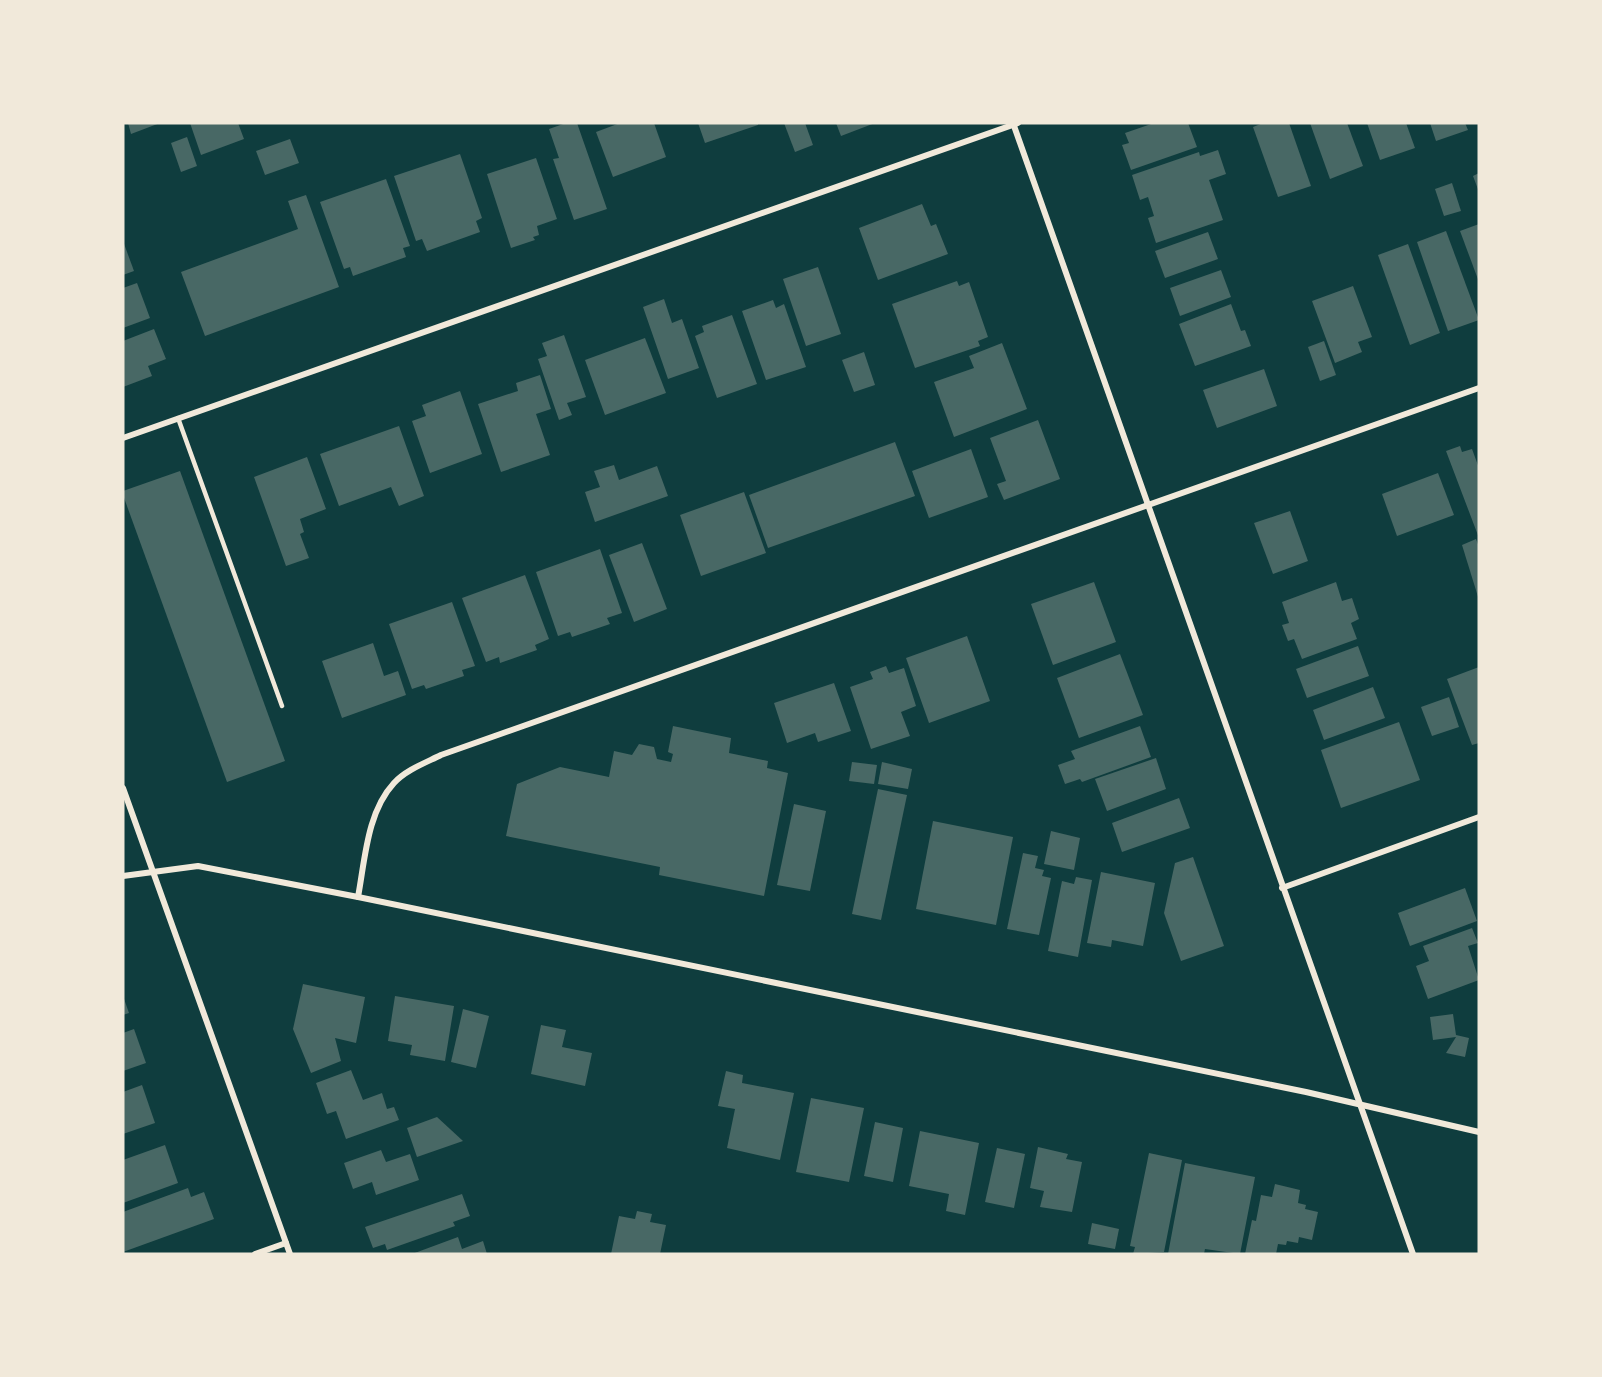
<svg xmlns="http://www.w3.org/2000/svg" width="1602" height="1377" font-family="'Nunito Sans',sans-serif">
	<rect width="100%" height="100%" fill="#0f3d3e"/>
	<g fill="#486865">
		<polygon points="128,123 160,123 131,134"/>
		<polygon points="190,123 238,123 244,139 201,155"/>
		<polygon points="566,123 577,123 607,209 574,220 553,159 559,158 549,129"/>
		<polygon points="620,123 654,123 666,157 613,177 596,132"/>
		<polygon points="698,123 758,123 758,125 705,143"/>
		<polygon points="784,123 805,123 813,145 795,152"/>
		<polygon points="836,123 875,123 841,136"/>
		<polygon points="1154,123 1188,123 1197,147 1131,170 1122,145 1129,143 1125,133"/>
		<polygon points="1263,123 1289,123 1311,186 1278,197 1253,127"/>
		<polygon points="1310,123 1347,123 1363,166 1330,179"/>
		<polygon points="1367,123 1406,123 1415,148 1380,160"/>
		<polygon points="1430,123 1465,123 1468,130 1436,141"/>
		<polygon points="187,137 197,166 181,172 171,143"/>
		<polygon points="290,139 299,163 265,175 256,151"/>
		<polygon points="1218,150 1226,174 1209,180 1223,220 1156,243 1148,218 1154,216 1148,197 1140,200 1132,175 1199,152 1200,156"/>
		<polygon points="460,154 482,218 476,221 480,232 427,251 422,239 416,241 394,176"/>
		<polygon points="536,158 557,219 537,226 539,235 533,237 535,240 511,248 487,174"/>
		<polygon points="1479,173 1479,192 1473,176"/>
		<polygon points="386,179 410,246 403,248 406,257 353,276 350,267 344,269 320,202"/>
		<polygon points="1452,183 1461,211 1444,216 1435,189"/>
		<polygon points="306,195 339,287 205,336 181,272 298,229 288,201"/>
		<polygon points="922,204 931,226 936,224 948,254 878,280 859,228"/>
		<polygon points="1479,224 1479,282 1460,231"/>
		<polygon points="1446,231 1479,320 1448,331 1417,242"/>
		<polygon points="1208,232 1218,259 1165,278 1155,251"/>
		<polygon points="123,241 134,271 123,275"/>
		<polygon points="1408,244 1440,333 1410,345 1378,255"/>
		<polygon points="818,267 841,334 806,346 783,279"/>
		<polygon points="1221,270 1231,297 1180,316 1170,288"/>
		<polygon points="957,281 959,286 969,282 988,337 978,341 980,346 915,368 892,304"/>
		<polygon points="137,283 150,318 123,328 123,288"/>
		<polygon points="1353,286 1372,337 1358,342 1362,352 1335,363 1312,301"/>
		<polygon points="664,299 672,323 682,319 699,368 668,379 643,307"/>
		<polygon points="773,300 776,308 784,304 806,367 766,380 742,311"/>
		<polygon points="1231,304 1241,331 1245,330 1251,346 1195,366 1179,324"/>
		<polygon points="732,315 757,384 717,398 695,336 704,332 702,326"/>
		<polygon points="154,329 166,359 148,366 152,376 123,387 123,341"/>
		<polygon points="564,335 586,397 567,403 572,415 559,420 538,359 547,356 542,343"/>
		<polygon points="645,338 666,393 605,415 585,360"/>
		<polygon points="1324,341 1336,375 1320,381 1308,347"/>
		<polygon points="1002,343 1027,409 954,437 934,382 974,368 969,356"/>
		<polygon points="864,352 875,385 854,392 842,360"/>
		<polygon points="1264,369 1277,406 1217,428 1203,390"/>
		<polygon points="540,375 551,409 536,414 550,455 501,472 478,404 518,391 516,383"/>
		<polygon points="460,391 482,454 430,473 412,421 426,416 422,405"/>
		<polygon points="1038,420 1060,479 1004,500 997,484 1006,481 990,438"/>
		<polygon points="399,426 424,496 399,506 391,487 339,506 320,454"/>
		<polygon points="895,442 915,496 768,548 749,495"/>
		<polygon points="1460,446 1462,452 1472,449 1479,468 1479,538 1446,451"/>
		<polygon points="971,449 988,497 929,518 912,471"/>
		<polygon points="307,457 326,509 300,519 304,532 300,534 309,558 286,566 254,477"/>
		<polygon points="614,465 619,480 657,466 668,496 595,522 585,492 600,487 594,471"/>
		<polygon points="180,471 285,761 227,782 123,495 123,491"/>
		<polygon points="1438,473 1454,515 1397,536 1382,494"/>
		<polygon points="744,492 766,553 701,576 680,515"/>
		<polygon points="1290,511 1308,561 1273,574 1254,523"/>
		<polygon points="1476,539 1479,547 1479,600 1462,545"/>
		<polygon points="642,543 667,609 634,622 609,555"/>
		<polygon points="600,549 622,613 607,618 610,624 572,637 570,632 558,636 536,572"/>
		<polygon points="525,575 549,639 535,645 537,650 500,663 499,657 486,662 462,598"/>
		<polygon points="1094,582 1116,642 1053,665 1031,604"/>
		<polygon points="1336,582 1342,601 1352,598 1359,619 1351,623 1357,639 1302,659 1294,639 1288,641 1282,625 1289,623 1282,602"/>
		<polygon points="452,602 475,666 462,670 464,676 426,689 424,685 412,689 389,624"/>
		<polygon points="967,636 990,701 929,723 906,658"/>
		<polygon points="373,643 384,676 398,671 406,695 342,718 322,661"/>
		<polygon points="1358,646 1369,676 1307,698 1296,669"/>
		<polygon points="1120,654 1143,715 1079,738 1057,678"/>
		<polygon points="886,666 889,673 904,668 916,706 901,712 910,736 871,749 850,687 873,679 870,672"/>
		<polygon points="1479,667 1479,743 1472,745 1447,679"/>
		<polygon points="834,683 851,731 818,742 815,733 787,743 774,703"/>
		<polygon points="1373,687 1385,718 1324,740 1313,710"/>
		<polygon points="1449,697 1459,727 1432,736 1421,707"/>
		<polygon points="1399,722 1420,780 1341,808 1321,750"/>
		<polygon points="673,726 731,738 729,753 768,761 767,768 788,773 764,896 659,875 660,867 506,836 517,784 560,767 609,777 614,751 632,755 639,744 654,747 657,759 671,762 673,754 668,752"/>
		<polygon points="1140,726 1151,757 1082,782 1080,779 1065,784 1058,765 1075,759 1071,751"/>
		<polygon points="1156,758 1166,789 1107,811 1095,779"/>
		<polygon points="852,762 877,765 874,784 849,781"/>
		<polygon points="882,762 912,769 908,789 878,784"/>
		<polygon points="878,789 907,795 881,920 852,914"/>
		<polygon points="1179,798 1190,828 1122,852 1112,823"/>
		<polygon points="794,804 826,811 810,891 777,885"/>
		<polygon points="933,821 1013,837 996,925 916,909"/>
		<polygon points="1051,831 1080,838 1074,870 1044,864"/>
		<polygon points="1023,853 1038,856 1035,868 1044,870 1042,876 1051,878 1039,935 1007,929"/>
		<polygon points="1193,857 1224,946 1181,961 1164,913 1175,863"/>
		<polygon points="1101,872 1155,883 1143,946 1112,940 1111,947 1087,943"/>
		<polygon points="1076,877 1092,880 1078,957 1048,951 1062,881 1074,884"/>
		<polygon points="1465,888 1477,921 1410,946 1398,913"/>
		<polygon points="1472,928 1478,943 1468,946 1479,980 1428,999 1416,966 1429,961 1423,946"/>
		<polygon points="303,984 365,997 356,1043 335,1038 341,1061 311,1073 293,1029"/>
		<polygon points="123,996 129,1013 123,1015"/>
		<polygon points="395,996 454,1006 445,1061 410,1055 412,1045 388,1041"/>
		<polygon points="463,1009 489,1016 476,1068 451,1062"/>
		<polygon points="1453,1014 1456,1035 1469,1038 1465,1057 1446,1053 1456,1037 1433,1040 1430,1017"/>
		<polygon points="541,1025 566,1030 562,1047 592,1053 585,1086 531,1074"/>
		<polygon points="134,1029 146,1063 123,1071 123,1033"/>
		<polygon points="351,1070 363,1100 382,1093 387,1109 394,1107 399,1120 346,1139 336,1111 327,1114 316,1083"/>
		<polygon points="726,1071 743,1075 742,1083 794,1093 780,1160 727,1148 735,1109 718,1106"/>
		<polygon points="142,1085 155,1123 123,1134 123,1092"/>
		<polygon points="811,1098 864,1108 849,1182 796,1172"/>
		<polygon points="437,1117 463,1141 417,1157 407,1128"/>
		<polygon points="875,1122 903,1128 893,1182 864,1176"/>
		<polygon points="920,1131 979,1143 965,1215 946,1211 949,1194 909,1186"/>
		<polygon points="165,1145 178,1183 123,1203 123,1160"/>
		<polygon points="1038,1147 1068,1154 1066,1159 1082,1162 1072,1212 1040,1207 1044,1191 1030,1188"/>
		<polygon points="997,1148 1025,1154 1014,1208 985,1202"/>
		<polygon points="381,1150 386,1162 410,1154 419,1180 376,1195 372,1182 353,1189 344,1163"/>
		<polygon points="1149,1153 1182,1160 1164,1252 1133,1254 1135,1247 1130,1246"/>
		<polygon points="1185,1163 1255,1177 1240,1254 1205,1249 1204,1254 1168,1254"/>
		<polygon points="1275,1184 1300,1190 1298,1203 1306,1205 1305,1209 1318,1212 1312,1240 1299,1237 1298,1243 1287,1241 1286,1245 1278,1244 1276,1254 1245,1254 1252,1220 1256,1221 1261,1195 1272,1197"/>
		<polygon points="188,1188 191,1197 204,1192 214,1219 123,1252 123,1212"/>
		<polygon points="462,1194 470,1216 453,1222 455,1226 387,1250 385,1244 373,1248 365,1227"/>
		<polygon points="637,1211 652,1214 650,1222 666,1225 660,1254 611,1254 619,1216 635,1219"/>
		<polygon points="1092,1223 1119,1229 1115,1249 1088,1244"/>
		<polygon points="458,1237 462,1249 483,1241 487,1254 412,1254"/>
	</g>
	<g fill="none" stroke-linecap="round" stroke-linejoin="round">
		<polyline stroke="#f1e9da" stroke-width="4.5" points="178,418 282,706"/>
		<g stroke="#f1e9da" stroke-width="6">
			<polyline points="1013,123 1413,1254"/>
			<polyline points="123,438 1018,123"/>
			<polyline points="123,788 290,1254"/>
			<polyline points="123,876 198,866 358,897 1306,1092 1479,1132"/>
			<polyline points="1282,888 1479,817"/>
			<path d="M 358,897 C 365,860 367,812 394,783 C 406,770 425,763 441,755 L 1479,388"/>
			<polyline points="255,1254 286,1243"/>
		</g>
	</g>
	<rect width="1602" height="1377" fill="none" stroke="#f1e9da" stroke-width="249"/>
</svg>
